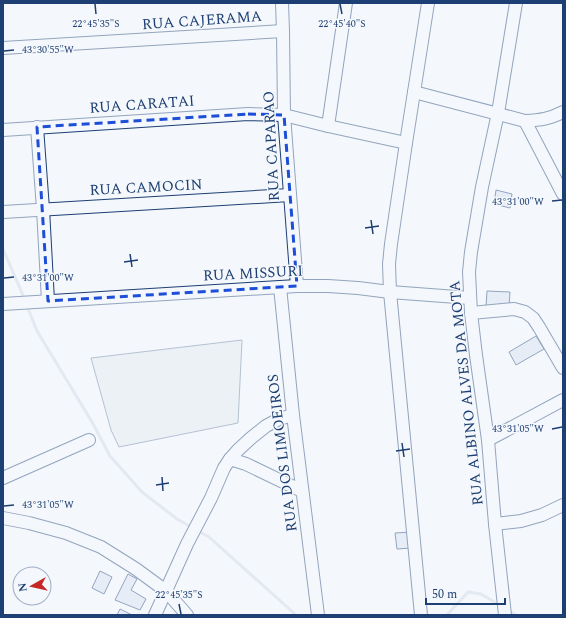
<svg xmlns="http://www.w3.org/2000/svg" width="566" height="618" font-family="Spectral,serif">
	<rect width="100%" height="100%" fill="#f4f7fb"/>
	<polygon fill="#e3e9f0" stroke="#687fa3" points="242,340 238,423 119,447 111,430 91,358"/>
	<g fill="none" stroke-linecap="round" stroke-linejoin="round">
		<g stroke="#cfd7e4" stroke-width="3">
			<polyline points="3,249 25,300"/>
			<polyline points="27,306 37,331 92,422 110,456 142,492 177,519 193,528"/>
			<polyline points="198,531 209,537 296,615"/>
			<polyline points="507,610 516,615"/>
			<polyline points="447,615 468,592 481,594 501,606"/>
		</g>
	</g>
	<g fill="#d5e0f0" stroke="#1d3f73">
		<polygon points="496,190 512,194 510,208 494,204"/>
		<polygon points="487,291 510,292 509,307 486,307"/>
		<polygon points="536,336 544,349 516,365 509,352"/>
		<polygon points="411,532 412,548 397,549 395,533"/>
		<polygon points="100,571 112,577 104,594 92,588"/>
		<polygon points="128,574 137,579 131,590 146,599 140,610 115,600"/>
		<polygon points="120,609 132,615 117,615"/>
	</g>
	<g fill="none" stroke-linecap="round" stroke-linejoin="round">
		<defs>
			<g id="minor">
				<polyline points="282,3 283,31 284,115 297,286"/>
				<polyline points="3,48 283,31"/>
				<path d="M 414,92 L 525,121 C 541,120 549,119 563,112"/>
				<polyline points="525,121 563,194"/>
				<polyline points="328,126 346,3"/>
				<polyline points="37,127 43,209 48,301"/>
				<polyline points="3,130 248,114 284,115 328,126 406,143"/>
				<polyline points="3,212 290,195"/>
				<polyline points="280,287 293,415 318,615"/>
				<polyline points="3,304 297,286 328,286 358,288 390,292 470,298"/>
				<polyline points="471,313 514,309 525,312 533,318 539,327 563,368"/>
				<polyline points="488,440 563,400"/>
				<polyline points="230,459 246,464 302,491"/>
				<polyline points="3,478 89,440"/>
				<polyline points="3,518 29,523 66,533 101,547 136,569 166,591 187,615"/>
				<polyline points="495,524 521,521 542,515 563,505"/>
				<polyline points="155,615 187,544 211,498 224,468 230,459 238,450 251,438 266,426 279,419 293,415"/>
				<polyline points="421,615 390,292 389,264 391,244 406,143 428,3"/>
				<polyline points="505,615 495,524 488,440 476,355 471,313 469,272 471,252 482,187 498,113 516,3"/>
			</g>
		</defs>
		<use href="#minor" stroke="#1d3f73" stroke-width="14"/>
		<use href="#minor" stroke="#f4f7fb" stroke-width="12"/>
	</g>
	<path d="M0 0H566V618H0ZM 248,114 L 284,115 L 297,286 L 48,301 L 37,127 Z" fill="#f4f7fb" fill-opacity=".55" fill-rule="evenodd"/>
	<path fill="none" stroke="#1d4ed8" stroke-width="3" stroke-dasharray="8 5" stroke-linejoin="round" d="M 248,114 L 284,115 L 297,286 L 48,301 L 37,127 Z"/>
	<path fill="none" stroke="#1d3f73" stroke-width="1.5" d="M 95,4 L 96,14M 340,4 L 342,14M 4,51 L 14,50M 552,201 L 562,200M 371,220 L 373,234M 365,228 L 379,226M 130,254 L 132,267M 124,262 L 138,260M 4,278 L 14,277M 552,429 L 562,427M 402,443 L 404,457M 396,451 L 410,449M 162,477 L 163,491M 156,485 L 169,483M 4,506 L 14,505M 179,604 L 181,614"/>
	<g text-anchor="middle" stroke-width="3" stroke-linejoin="round" paint-order="stroke">
		<g font-size="15" fill="#1d3f73" stroke="#f4f7fb">
			<text transform="translate(202 20) rotate(-4)" y="5">RUA CAJERAMA</text>
			<text transform="translate(142 104) rotate(-4)" y="5">RUA CARATAI</text>
			<text transform="translate(271 146) rotate(-93)" y="5">RUA CAPARAO</text>
			<text transform="translate(146 187) rotate(-3)" y="5">RUA CAMOCIN</text>
			<text transform="translate(253 273) rotate(-3)" y="5">RUA MISSURI</text>
			<text transform="translate(466 393) rotate(-96)" y="5">RUA ALBINO ALVES DA MOTA</text>
			<text transform="translate(282 453) rotate(-97)" y="5">RUA DOS LIMOEIROS</text>
		</g>
	</g>
	<g font-size="10" text-anchor="middle" fill="#1d3f73" stroke="#f4f7fb" stroke-width="3" stroke-linejoin="round" paint-order="stroke">
		<text x="96" y="27">22°45'35"S</text>
		<text x="342" y="27">22°45'40"S</text>
		<text x="48" y="53">43°30'55"W</text>
		<text x="518" y="205">43°31'00"W</text>
		<text x="48" y="281">43°31'00"W</text>
		<text x="518" y="432">43°31'05"W</text>
		<text x="48" y="508">43°31'05"W</text>
		<text x="179" y="598">22°45'35"S</text>
	</g>
	<rect width="566" height="618" fill="none" stroke="#1d3f73" stroke-width="8"/>
	<g transform="translate(32 586) rotate(262)"><circle r="19" fill="#f4f7fb" stroke="#9eadc5"/>
	<path d="M0-3L7 15L0 10L-7 15Z" fill="#c62828"/>
	<text y="-6" font-size="11" font-weight="bold" text-anchor="middle" fill="#1d3f73">N</text>
	</g>
	<path d="M426 598v6h79v-6" fill="none" stroke="#1d3f73" stroke-width="2"/>
	<text x="432" y="598" font-size="12" fill="#1d3f73" stroke="#f4f7fb" stroke-width="3" paint-order="stroke">50 m</text>
</svg>
